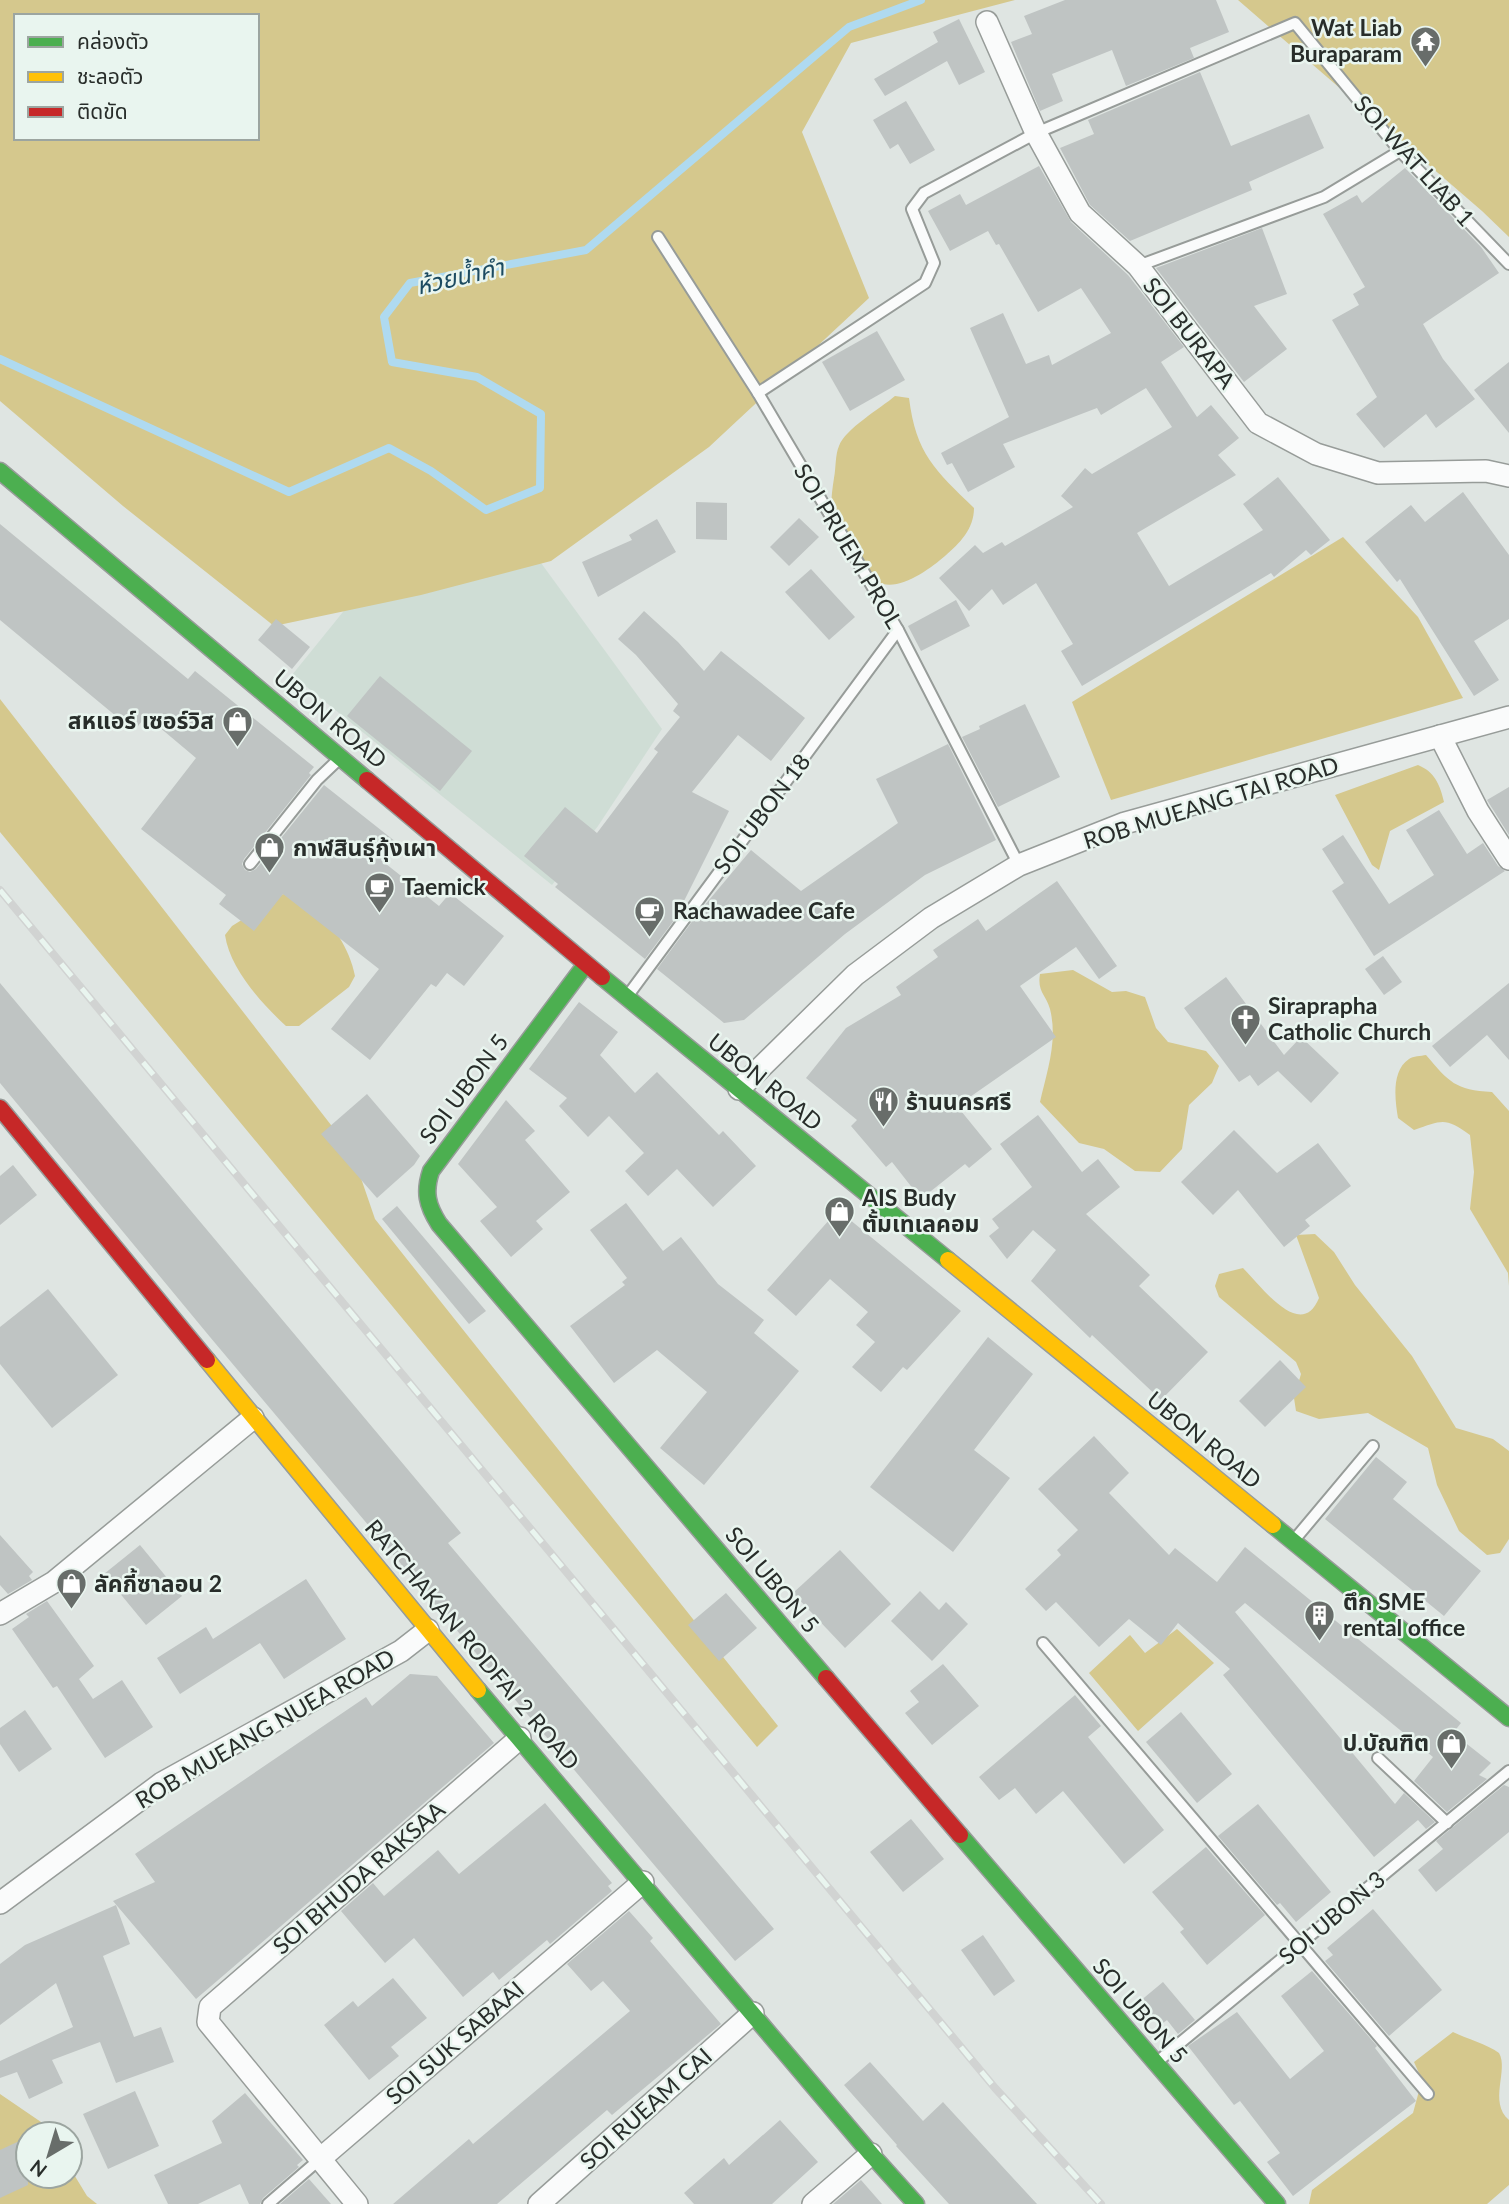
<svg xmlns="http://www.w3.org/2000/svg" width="1509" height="2204" font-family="Lato,'Noto Sans Thai',sans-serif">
	<rect width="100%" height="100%" fill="#dfe5e2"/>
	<polygon fill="#cfddd5" points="517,530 662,729 598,826 552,885 292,675 368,581"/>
	<g fill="#d5c88d" fill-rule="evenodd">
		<path d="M 0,0 L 1015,0 L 851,43 L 802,132 L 869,298 L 709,447 L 551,561 L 421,595 L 274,626 L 123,506 L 0,401 ZM 16,16 L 257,16 L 257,138 L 16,138 Z"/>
		<polygon points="1238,0 1509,0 1509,237 1482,211"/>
		<path d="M 895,396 L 909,398 C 916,454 935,470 974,508 C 974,529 960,543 945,556 C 931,568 903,589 883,584 C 855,578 836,547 832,520 C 830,506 832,491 834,478 C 836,468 835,455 839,446 C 845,429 881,408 895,396 Z"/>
		<polygon points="1343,537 1418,617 1463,698 1111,800 1072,702"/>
		<polygon points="0,699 352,1152 375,1219 778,1726 757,1747 0,832"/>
		<path d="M 1418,765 C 1435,772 1440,785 1444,802 L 1390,831 L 1379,870 L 1372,865 L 1335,795 Z"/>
		<path d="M 283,894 C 291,897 302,898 309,903 C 331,920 350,949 355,976 L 349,987 L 299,1026 L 286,1026 C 262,1004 230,969 225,935 L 232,926 Z"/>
		<path d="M 1073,970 L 1112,992 L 1126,991 L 1145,997 L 1156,1028 L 1168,1042 L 1206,1051 L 1219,1066 L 1212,1083 L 1189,1105 L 1182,1149 L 1160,1172 L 1135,1171 L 1104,1149 L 1079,1143 L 1040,1102 C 1047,1071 1058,1041 1050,1009 C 1046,994 1037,992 1040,974 Z"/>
		<path d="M 1426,1055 C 1449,1082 1455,1090 1492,1092 L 1509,1111 L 1509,1286 L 1508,1273 L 1470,1209 L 1474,1172 L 1470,1135 C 1445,1117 1443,1120 1414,1130 L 1398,1118 C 1395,1100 1391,1071 1409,1059 C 1413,1056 1421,1056 1426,1055 Z"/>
		<path d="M 1315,1234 L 1334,1252 L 1355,1285 L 1412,1356 L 1456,1428 L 1493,1439 L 1509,1451 L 1509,1539 L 1500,1553 L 1487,1555 L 1459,1531 L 1437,1485 L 1428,1448 L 1368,1413 L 1319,1419 L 1296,1411 L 1294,1398 L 1301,1374 L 1296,1362 L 1219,1297 L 1215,1286 L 1219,1274 L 1243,1268 C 1261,1286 1301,1342 1319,1298 L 1296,1235 Z"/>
		<polygon points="1177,1629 1214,1663 1138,1731 1089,1673 1130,1635 1145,1653"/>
		<path d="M 1453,2032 C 1467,2039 1487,2044 1499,2053 C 1509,2070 1488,2102 1509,2120 L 1509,2185 L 1487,2204 L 1309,2204 L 1312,2190 L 1413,2113 L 1422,2080 L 1414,2062 Z"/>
		<polygon points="0,2094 41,2122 49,2134 28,2134 28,2176 70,2176 70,2168 87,2196 97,2204 0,2204"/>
	</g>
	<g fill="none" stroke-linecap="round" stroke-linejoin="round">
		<polyline stroke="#afdaf0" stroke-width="8" points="0,359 289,492 389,448 431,471 486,510 540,488 541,414 477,377 392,362 384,317 410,283 586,250 849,27 921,0"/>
	</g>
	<g fill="#bfc4c3">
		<polygon points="1065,0 1216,0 1229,32 1190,48 1194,58 1126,86 1112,50 1052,74 1063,101 1040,111 1011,42 1032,34 1024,16"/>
		<polygon points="959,19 985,72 959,85 947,61 885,96 874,79 938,42 933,32"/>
		<polygon points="1200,72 1231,146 1309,114 1324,148 1249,182 1252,190 1130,241 1090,205 1060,148 1094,134 1088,120"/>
		<polygon points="906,101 935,150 910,164 898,144 890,149 873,120"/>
		<polygon points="1039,166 1071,222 1128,275 1184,347 1161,362 1197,417 1211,405 1239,438 1218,455 1236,475 1137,533 1169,586 1263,530 1243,504 1278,477 1330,540 1311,555 1306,550 1274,577 1271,573 1082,686 1061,651 1073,644 1036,583 1003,605 992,589 969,611 939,578 975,545 983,553 1002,542 1005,546 1073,507 1061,496 1085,468 1092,474 1172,427 1146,388 1101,415 1097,408 1003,444 1015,467 968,492 952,463 947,465 941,453 1009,417 970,328 1003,313 1026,364 1049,355 1052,365 1111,333 1081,288 1038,312 999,244 996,245 988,231 950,251 928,211 960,194 966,205"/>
		<polygon points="1405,168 1481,247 1499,273 1423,324 1443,359 1475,399 1436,428 1426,414 1384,448 1356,414 1377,397 1332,320 1359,305 1353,294 1365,287 1323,214 1357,195 1362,203"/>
		<polygon points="1262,228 1287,294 1254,306 1287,349 1244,382 1156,268"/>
		<polygon points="877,331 905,380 850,411 822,362"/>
		<polygon points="1509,362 1509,433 1474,390"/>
		<polygon points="1463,492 1509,555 1509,619 1474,641 1499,680 1474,696 1400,579 1397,582 1365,542 1411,505 1425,522"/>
		<polygon points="696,502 727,503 727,540 696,539"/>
		<polygon points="799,518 819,537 789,566 770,547"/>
		<polygon points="657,519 676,552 598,597 582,562 632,540 629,535"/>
		<polygon points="0,524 188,679 195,671 314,767 309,773 311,775 244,859 242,864 245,870 250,872 256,869 324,785 396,842 381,860 439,906 450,893 504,936 464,986 447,973 436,987 431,984 370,1060 331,1029 379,969 283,894 254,931 219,904 226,895 141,829 196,758 146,716 134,731 0,620"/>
		<polygon points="811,569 855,617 829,640 785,592"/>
		<polygon points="956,600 970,626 921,651 908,626"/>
		<polygon points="644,611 678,642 704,671 721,651 805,718 771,761 738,735 692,792 729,811 675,919 645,959 555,887 558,884 524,856 565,807 597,833 658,752 654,749 680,717 673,711 678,704 636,655 618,639"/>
		<polygon points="276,619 310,647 292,669 258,640"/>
		<polygon points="380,676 472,751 440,791 347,716"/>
		<polygon points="1025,704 1060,777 998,807 962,737 980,729 979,726"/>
		<polygon points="948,744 996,840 925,875 845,934 744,1020 724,1023 657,969 699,912 751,850 801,891 898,823 876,779"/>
		<polygon points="1509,787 1509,835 1487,800"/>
		<polygon points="1439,810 1467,854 1483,843 1498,866 1505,871 1374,956 1332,891 1344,883 1322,849 1343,835 1389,904 1434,875 1406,830"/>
		<polygon points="1057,881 1117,966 1099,979 1076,947 1020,986 1056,1037 957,1106 992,1149 969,1168 965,1164 921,1199 892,1162 886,1167 851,1126 857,1120 806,1078 846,1028 901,995 896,987 938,957 933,950 978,919 986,931"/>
		<polygon points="1383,956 1402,982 1384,995 1365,969"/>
		<polygon points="1226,977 1284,1055 1301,1037 1339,1073 1311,1103 1278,1071 1258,1086 1250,1075 1239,1082 1184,1008"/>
		<polygon points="0,983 461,1533 448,1543 774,1929 735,1961 210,1337 0,1083"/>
		<polygon points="1509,983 1509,1060 1487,1035 1450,1067 1432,1046"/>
		<polygon points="579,1002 618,1032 600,1055 635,1093 657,1072 719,1135 723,1131 756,1166 713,1207 677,1169 648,1196 625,1171 644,1153 609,1116 588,1137 559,1106 567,1098 529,1069"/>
		<polygon points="367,1094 420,1156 414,1165 377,1198 321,1134"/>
		<polygon points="506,1100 535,1131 525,1140 570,1192 536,1221 543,1229 511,1257 480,1221 497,1207 458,1164"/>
		<polygon points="1038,1115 1082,1172 1098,1159 1120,1187 1086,1214 1150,1275 1139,1286 1208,1352 1161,1400 1092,1335 1090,1338 1031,1281 1056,1250 1033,1230 1007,1259 989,1236 999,1228 992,1219 1032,1187 1000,1144"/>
		<polygon points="1234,1130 1277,1173 1318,1143 1351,1186 1305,1220 1310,1226 1284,1247 1238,1190 1213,1215 1181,1182"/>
		<polygon points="13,1165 37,1195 0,1225 0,1176"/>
		<polygon points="626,1203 663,1251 681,1237 718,1284 764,1320 754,1333 799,1371 704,1485 660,1448 707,1392 657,1350 614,1383 570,1326 625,1285 622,1282 627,1278 590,1230"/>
		<polygon points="397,1206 486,1311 469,1324 382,1219"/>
		<polygon points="838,1210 961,1311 907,1370 903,1367 881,1392 852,1367 875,1342 856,1325 868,1312 830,1279 796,1316 767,1290"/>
		<polygon points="48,1289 118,1375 52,1428 0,1364 0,1327"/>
		<polygon points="988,1337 1033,1374 974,1450 1010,1478 953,1552 870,1487"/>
		<polygon points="1280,1360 1306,1387 1265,1427 1239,1401"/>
		<polygon points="1094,1436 1129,1473 1109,1493 1169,1555 1175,1548 1217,1582 1245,1547 1461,1723 1453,1733 1491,1763 1479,1775 1487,1779 1447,1812 1414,1781 1433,1757 1245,1603 1235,1612 1395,1804 1404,1793 1435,1822 1426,1829 1418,1820 1374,1857 1223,1675 1230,1669 1178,1623 1161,1645 1129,1619 1099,1647 1056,1602 1046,1611 1025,1589 1061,1555 1057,1550 1078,1530 1038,1489"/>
		<polygon points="1376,1457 1407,1482 1393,1499 1481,1571 1444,1616 1325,1519"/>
		<polygon points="0,1535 33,1572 29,1576 32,1580 8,1594 0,1585"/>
		<polygon points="140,1545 182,1596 146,1625 104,1574"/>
		<polygon points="840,1550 891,1604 845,1648 793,1593"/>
		<polygon points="306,1579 346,1639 284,1679 260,1643 180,1694 157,1658 206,1627 213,1639"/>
		<polygon points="920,1591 939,1610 946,1602 968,1624 932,1661 891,1621"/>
		<polygon points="726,1593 757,1628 719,1661 688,1625"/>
		<polygon points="47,1601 94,1666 79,1679 93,1699 122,1680 153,1727 105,1758 57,1686 53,1688 12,1629 29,1617 26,1614"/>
		<polygon points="943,1664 979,1706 932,1745 905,1713 919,1702 910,1691"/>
		<polygon points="410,1674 437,1676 494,1743 196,1999 113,1901 155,1882 135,1854 366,1697 372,1706"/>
		<polygon points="1075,1695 1101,1726 1088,1737 1164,1830 1124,1864 1063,1791 1036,1814 1015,1788 999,1800 979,1777"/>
		<polygon points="25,1710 52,1749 19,1772 0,1744 0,1728"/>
		<polygon points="1181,1712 1232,1774 1197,1803 1146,1742"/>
		<polygon points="1504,1785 1509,1787 1509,1832 1436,1892 1418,1870 1443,1849 1436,1841"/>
		<polygon points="545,1803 612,1883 608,1886 612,1891 550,1944 547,1940 499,1980 493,1972 463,1997 414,1938 385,1963 341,1911 373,1883 384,1896 438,1850 459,1874"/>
		<polygon points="1258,1804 1331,1892 1296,1922 1280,1903 1277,1905 1218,1836"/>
		<polygon points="911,1819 944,1859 903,1892 870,1852"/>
		<polygon points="1206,1847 1265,1915 1207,1965 1180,1932 1184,1929 1152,1892"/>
		<polygon points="116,1905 130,1944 103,1956 134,2037 161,2027 174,2062 116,2083 100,2042 52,2060 63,2083 29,2099 17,2072 0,2078 0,2061 73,2027 56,1983 0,2025 0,1964 25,1945"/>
		<polygon points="1373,1909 1442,1990 1389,2036 1325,1961 1333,1955 1327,1948"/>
		<polygon points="629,1911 653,1938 650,1941 721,2024 612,2115 607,2110 497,2204 393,2204 469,2139 473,2144 630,2011 603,1981 591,1991 567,1964"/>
		<polygon points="983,1935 1015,1981 994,1996 961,1950"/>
		<polygon points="1312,1971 1377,2046 1375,2048 1416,2101 1293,2196 1267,2162 1280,2153 1240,2101 1234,2105 1188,2046 1237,2012 1290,2079 1324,2051 1281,1996"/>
		<polygon points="393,1978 427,2018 391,2047 399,2056 369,2080 324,2025 353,2001 358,2007"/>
		<polygon points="1163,1982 1195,2020 1178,2034 1167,2020 1159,2026 1139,2002"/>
		<polygon points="870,2062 923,2121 943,2102 1037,2204 949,2204 896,2146 897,2145 844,2085"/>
		<polygon points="135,2091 159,2146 108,2169 83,2114"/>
		<polygon points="245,2093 303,2160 297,2165 299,2167 263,2198 260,2204 249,2204 240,2184 198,2204 168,2204 154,2175 222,2143 212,2121"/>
		<polygon points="780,2120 818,2162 772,2204 694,2204 684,2193 724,2158 729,2165"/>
		<polygon points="28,2137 28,2185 0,2198 0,2150"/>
		<polygon points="309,2179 331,2204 280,2204"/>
		<polygon points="861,2180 882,2204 833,2204"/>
	</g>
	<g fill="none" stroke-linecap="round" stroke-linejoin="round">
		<defs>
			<g id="lane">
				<polyline points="658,237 758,393 898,630 1019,865"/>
				<polyline points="1138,266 1324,197 1400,151"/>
				<polyline points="758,393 925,283 934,263 912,209 924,193 1036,133 1295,23 1400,151 1509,264"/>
				<polyline points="250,864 317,780 338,760"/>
				<polyline points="629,994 898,630"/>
				<polyline points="1295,1539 1373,1446"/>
				<polyline points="1043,1643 1428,2094"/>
				<polyline points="1378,1758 1447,1823"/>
				<polyline points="1157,2062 1509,1771"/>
				<polyline points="268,2204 320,2159"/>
			</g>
			<g id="street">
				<polyline points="987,22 1036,133 1080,213 1138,266 1258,423 1316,454 1378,473 1486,471 1509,476"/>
				<polyline points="1440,736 1478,811 1509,859"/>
				<polyline points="739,1089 855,975 931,918 1019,865 1125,823 1509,717"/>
				<polyline points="0,1614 54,1582 253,1418"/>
				<polyline points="0,1903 162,1783 401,1651 428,1630"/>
				<polyline points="320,2159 643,1882"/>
				<polyline points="357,2204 208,2022 210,2007 520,1738"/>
				<polyline points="539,2204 753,2013"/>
				<polyline points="813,2204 871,2154"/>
			</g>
			<g id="fast">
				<polyline points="0,471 367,780"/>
				<path d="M 586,964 L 431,1171 C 424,1192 427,1205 439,1224 L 826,1678"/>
				<polyline points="602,977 948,1260"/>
				<polyline points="1273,1525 1509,1718"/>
				<polyline points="478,1690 871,2154 916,2204"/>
				<polyline points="960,1835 1277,2204"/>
			</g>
			<g id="slow">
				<polyline points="948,1260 1273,1525"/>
				<polyline points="207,1360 478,1690"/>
			</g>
			<g id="jam">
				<polyline points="367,780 602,977"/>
				<polyline points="0,1108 207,1360"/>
				<polyline points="826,1678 960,1835"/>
			</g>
		</defs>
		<use href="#lane" stroke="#979c99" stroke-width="14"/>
		<use href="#street" stroke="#979c99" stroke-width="24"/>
		<use href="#fast" stroke="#979c99" stroke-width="19"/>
		<use href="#slow" stroke="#979c99" stroke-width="19"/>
		<use href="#jam" stroke="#979c99" stroke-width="19"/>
		<use href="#lane" stroke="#fafbfb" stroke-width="10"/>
		<use href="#street" stroke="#fafbfb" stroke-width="21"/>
		<use href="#fast" stroke="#4caf50" stroke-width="16"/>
		<use href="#slow" stroke="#ffc107" stroke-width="16"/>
		<use href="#jam" stroke="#c62828" stroke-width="16"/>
		<defs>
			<polyline id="rail" points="0,890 995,2088 1101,2204"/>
		</defs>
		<use href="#rail" stroke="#d1d3d2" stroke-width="8"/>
		<use href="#rail" stroke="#e9f5ef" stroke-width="5" stroke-dasharray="16" stroke-linecap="butt"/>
	</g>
	<defs>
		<symbol id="temple-pin" viewBox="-11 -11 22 30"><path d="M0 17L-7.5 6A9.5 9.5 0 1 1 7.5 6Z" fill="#686d6a" stroke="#e9f5ef"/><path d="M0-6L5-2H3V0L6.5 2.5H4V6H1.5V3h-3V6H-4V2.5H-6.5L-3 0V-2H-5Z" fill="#fff"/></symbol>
		<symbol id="shop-pin" viewBox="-11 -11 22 30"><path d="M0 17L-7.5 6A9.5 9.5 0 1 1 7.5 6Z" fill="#686d6a" stroke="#e9f5ef"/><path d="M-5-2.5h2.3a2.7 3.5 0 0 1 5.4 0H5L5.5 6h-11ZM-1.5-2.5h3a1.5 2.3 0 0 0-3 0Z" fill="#fff"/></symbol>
		<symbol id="cafe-pin" viewBox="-11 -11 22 30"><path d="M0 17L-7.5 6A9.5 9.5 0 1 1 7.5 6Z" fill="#686d6a" stroke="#e9f5ef"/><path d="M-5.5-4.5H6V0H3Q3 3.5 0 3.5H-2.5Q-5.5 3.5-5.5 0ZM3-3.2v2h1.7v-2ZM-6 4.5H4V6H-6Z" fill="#fff"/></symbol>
		<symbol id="church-pin" viewBox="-11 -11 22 30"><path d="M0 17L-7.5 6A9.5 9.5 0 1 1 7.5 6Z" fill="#686d6a" stroke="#e9f5ef"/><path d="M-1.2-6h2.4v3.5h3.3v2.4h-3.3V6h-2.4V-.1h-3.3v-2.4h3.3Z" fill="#fff"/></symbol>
		<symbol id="restaurant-pin" viewBox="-11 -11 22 30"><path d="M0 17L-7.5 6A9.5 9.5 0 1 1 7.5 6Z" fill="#686d6a" stroke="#e9f5ef"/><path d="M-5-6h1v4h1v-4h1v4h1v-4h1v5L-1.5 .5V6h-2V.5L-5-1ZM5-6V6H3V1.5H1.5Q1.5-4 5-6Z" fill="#fff"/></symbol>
		<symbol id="building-pin" viewBox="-11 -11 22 30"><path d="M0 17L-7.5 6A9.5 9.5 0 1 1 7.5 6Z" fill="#686d6a" stroke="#e9f5ef"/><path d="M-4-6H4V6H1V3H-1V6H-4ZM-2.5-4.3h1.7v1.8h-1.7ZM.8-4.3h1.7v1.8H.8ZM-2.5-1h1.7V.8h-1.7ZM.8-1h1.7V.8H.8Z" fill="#fff"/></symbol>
	</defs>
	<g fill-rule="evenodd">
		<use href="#temple-pin" x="1408" y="24" width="35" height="47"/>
		<use href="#shop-pin" x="220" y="704" width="35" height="47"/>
		<use href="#shop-pin" x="252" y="830" width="35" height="47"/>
		<use href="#cafe-pin" x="362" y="870" width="35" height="47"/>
		<use href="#cafe-pin" x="632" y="894" width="35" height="47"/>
		<use href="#church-pin" x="1228" y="1002" width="35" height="47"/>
		<use href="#restaurant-pin" x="866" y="1084" width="35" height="47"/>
		<use href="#shop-pin" x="822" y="1194" width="35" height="47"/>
		<use href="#shop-pin" x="54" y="1566" width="35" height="47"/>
		<use href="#building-pin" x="1302" y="1598" width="35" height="47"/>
		<use href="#shop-pin" x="1434" y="1726" width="35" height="47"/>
	</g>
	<g text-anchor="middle" stroke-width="5" stroke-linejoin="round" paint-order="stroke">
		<g font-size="23" font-weight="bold" fill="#282d2a" stroke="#e9f5ef" text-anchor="start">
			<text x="1402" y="36" text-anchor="end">Wat Liab<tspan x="1402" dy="26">Buraparam</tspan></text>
			<text x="214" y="729" text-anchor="end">สหแอร์ เซอร์วิส</text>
			<text x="293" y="856">กาฬสินธุ์กุ้งเผา</text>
			<text x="402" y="895">Taemick</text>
			<text x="673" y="919">Rachawadee Cafe</text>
			<text x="1268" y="1014">Siraprapha<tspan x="1268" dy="26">Catholic Church</tspan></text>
			<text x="906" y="1110">ร้านนครศรี</text>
			<text x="862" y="1206">AIS Budy<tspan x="862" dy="26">ตั้มเทเลคอม</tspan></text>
			<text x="94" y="1592">ลัคกี้ซาลอน 2</text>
			<text x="1343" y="1610">ตึก SME<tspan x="1343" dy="26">rental office</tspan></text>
			<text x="1429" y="1751" text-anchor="end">ป.บัณฑิต</text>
		</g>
		<g font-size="23" fill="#282d2a" stroke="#e9f5ef">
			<text transform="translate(1414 161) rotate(48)" y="8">SOI WAT LIAB 1</text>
			<text transform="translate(1189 333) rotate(52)" y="8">SOI BURAPA</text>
			<text transform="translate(848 546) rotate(59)" y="8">SOI PRUEM PROL</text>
			<text transform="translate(330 719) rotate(40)" y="8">UBON ROAD</text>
			<text transform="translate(1211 803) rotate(-17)" y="8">ROB MUEANG TAI ROAD</text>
			<text transform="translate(762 814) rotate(-53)" y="8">SOI UBON 18</text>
			<text transform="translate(765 1082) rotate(39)" y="8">UBON ROAD</text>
			<text transform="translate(464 1089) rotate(-53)" y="8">SOI UBON 5</text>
			<text transform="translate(1204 1440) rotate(39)" y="8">UBON ROAD</text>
			<text transform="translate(772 1580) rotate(50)" y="8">SOI UBON 5</text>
			<text transform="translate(472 1645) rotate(50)" y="8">RATCHAKAN RODFAI 2 ROAD</text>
			<text transform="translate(265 1729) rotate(-30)" y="8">ROB MUEANG NUEA ROAD</text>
			<text transform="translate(359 1878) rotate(-41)" y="8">SOI BHUDA RAKSAA</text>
			<text transform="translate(1332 1918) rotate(-40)" y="8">SOI UBON 3</text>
			<text transform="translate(1140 2011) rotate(49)" y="8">SOI UBON 5</text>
			<text transform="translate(455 2043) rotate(-41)" y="8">SOI SUK SABAAI</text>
			<text transform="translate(646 2109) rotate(-42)" y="8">SOI RUEAM CAI</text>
		</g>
		<g font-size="24" font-style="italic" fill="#1c4b61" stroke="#e9f5ef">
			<text transform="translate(460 277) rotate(-13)" y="8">ห้วยน้ำคำ</text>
		</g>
	</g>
	<rect x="14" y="14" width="245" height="126" fill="#e9f5ef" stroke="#9ca5a0" stroke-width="2"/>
	<rect x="28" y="37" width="35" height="10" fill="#4caf50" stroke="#9ca5a0" stroke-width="2"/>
	<text x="77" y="49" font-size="21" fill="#282d2a">คล่องตัว</text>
	<rect x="28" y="72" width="35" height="10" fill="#ffc107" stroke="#9ca5a0" stroke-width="2"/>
	<text x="77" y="84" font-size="21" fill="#282d2a">ชะลอตัว</text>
	<rect x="28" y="107" width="35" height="10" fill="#c62828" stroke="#9ca5a0" stroke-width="2"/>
	<text x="77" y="119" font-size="21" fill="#282d2a">ติดขัด</text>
	<g transform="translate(49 2155) rotate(218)"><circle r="33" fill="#e9f5ef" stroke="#9ca5a0" stroke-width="2"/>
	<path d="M0-5L12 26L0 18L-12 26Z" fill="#686d6a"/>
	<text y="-10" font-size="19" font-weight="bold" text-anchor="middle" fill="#282d2a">N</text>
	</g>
</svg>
